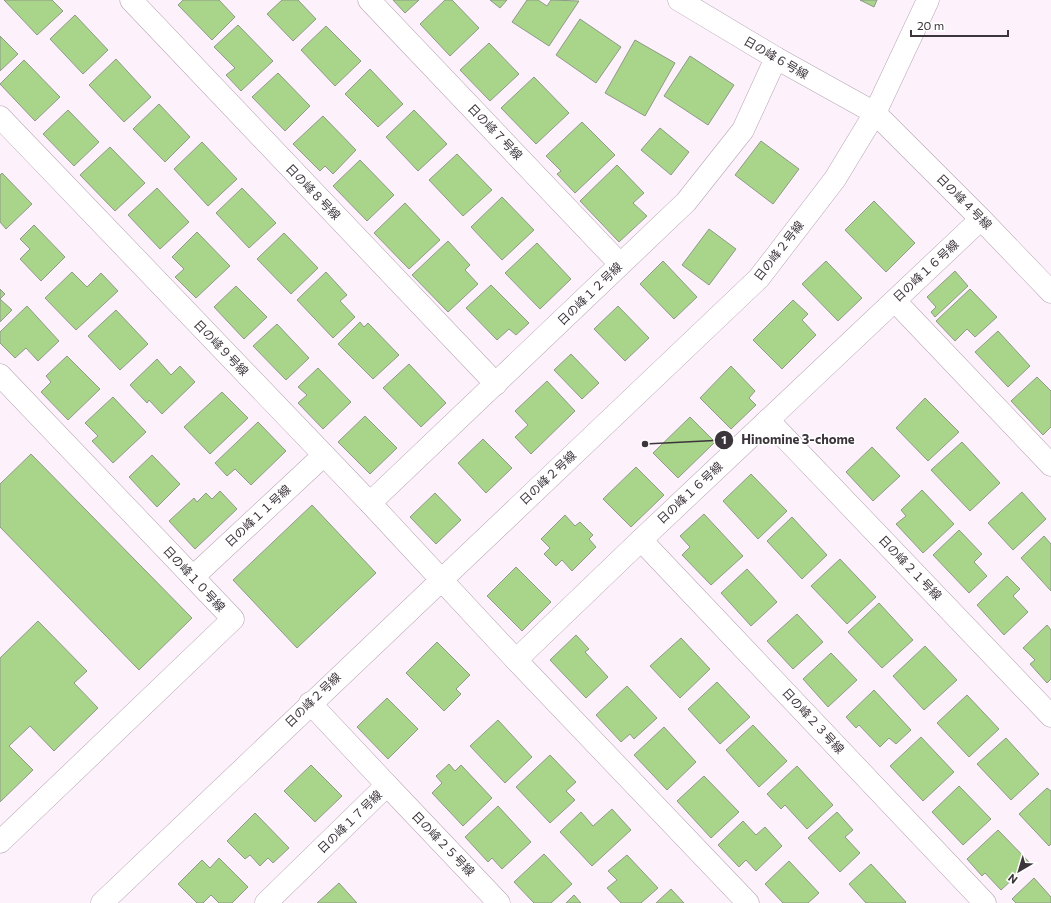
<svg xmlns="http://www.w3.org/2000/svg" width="1051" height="903" font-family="Commissioner,'Noto Sans JP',sans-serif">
	<rect width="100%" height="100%" fill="#fdf2fb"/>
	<g fill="#a9d58a" stroke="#8e9987">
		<polygon points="4,0 52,0 63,11 37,35"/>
		<polygon points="183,0 219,0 235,17 212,40 178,5"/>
		<polygon points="282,0 298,0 316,19 293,41 267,14"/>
		<polygon points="393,0 419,0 405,13"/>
		<polygon points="445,0 452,0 479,28 450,56 420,24"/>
		<polygon points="490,0 507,0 500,8"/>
		<polygon points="527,0 538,0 547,6 551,0 579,1 549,46 512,22"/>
		<polygon points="860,0 877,0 874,7"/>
		<polygon points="75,15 108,50 83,74 50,39"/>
		<polygon points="580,19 621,47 596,83 556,55"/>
		<polygon points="238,25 273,61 241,91 226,75 235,68 214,47"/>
		<polygon points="326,26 361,61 335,86 301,50"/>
		<polygon points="0,36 18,54 0,71"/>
		<polygon points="635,40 675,63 645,116 605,93"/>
		<polygon points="489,43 519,74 490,101 460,70"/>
		<polygon points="690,56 734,85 708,125 664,96"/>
		<polygon points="116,59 151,97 124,122 89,85"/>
		<polygon points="24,60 60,97 35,121 0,84"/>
		<polygon points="370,69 403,104 378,127 345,94"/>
		<polygon points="278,73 310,106 285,131 252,97"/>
		<polygon points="534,77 569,113 536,144 501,108"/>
		<polygon points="159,104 190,137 165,162 133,129"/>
		<polygon points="68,110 99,142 74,166 43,134"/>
		<polygon points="414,110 447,144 418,171 386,137"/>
		<polygon points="323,116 356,150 333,174 325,166 320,171 293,144"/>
		<polygon points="582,122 615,155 575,193 557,174 561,171 546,156"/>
		<polygon points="660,128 689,152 671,175 641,150"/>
		<polygon points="761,141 799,169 773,204 735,175"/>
		<polygon points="202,142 237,179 208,206 174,169"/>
		<polygon points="110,147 145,183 115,211 80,175"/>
		<polygon points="457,154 492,190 463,216 429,180"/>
		<polygon points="360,160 394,195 367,221 333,186"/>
		<polygon points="617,165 644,193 633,203 647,216 619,242 580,201"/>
		<polygon points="2,173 32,204 6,229 0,222 0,175"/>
		<polygon points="157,188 189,222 160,249 128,215"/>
		<polygon points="242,188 276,223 249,248 216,213"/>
		<polygon points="502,197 534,230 502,260 471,227"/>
		<polygon points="874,201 915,243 886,272 845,230"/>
		<polygon points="405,203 440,240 409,269 374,233"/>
		<polygon points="34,225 65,257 41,281 20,259 30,249 20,239"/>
		<polygon points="709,229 736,249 709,285 682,265"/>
		<polygon points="197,232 230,266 196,298 175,277 184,269 172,257"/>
		<polygon points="284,233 318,268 291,294 257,259"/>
		<polygon points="448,241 470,265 465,270 478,284 448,312 412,275"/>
		<polygon points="537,243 571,279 540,309 505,273"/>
		<polygon points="663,261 697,297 674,319 640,284"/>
		<polygon points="826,261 862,298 838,321 802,284"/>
		<polygon points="955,271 968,286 935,317 931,312 936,307 927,297"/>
		<polygon points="72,272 87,287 101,273 118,291 76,330 45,298"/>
		<polygon points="326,272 347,295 340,301 355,317 333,338 297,300"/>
		<polygon points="491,285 529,323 516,335 509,329 497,340 466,308"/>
		<polygon points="236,286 267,317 244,339 214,307"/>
		<polygon points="0,289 5,294 0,299 12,310 0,322"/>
		<polygon points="970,289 997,317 975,337 967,329 955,341 936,321"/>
		<polygon points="793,300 808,314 802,320 816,335 782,369 753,340"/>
		<polygon points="27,306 59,341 38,361 26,348 15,358 0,343 0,332"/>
		<polygon points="618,306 649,338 625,361 594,329"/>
		<polygon points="116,310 148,344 120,370 88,336"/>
		<polygon points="360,322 364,327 368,323 399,355 373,379 338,344"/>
		<polygon points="277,324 309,358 286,380 253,346"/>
		<polygon points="998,331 1030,366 1008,387 975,352"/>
		<polygon points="571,354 599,383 582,399 554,370"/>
		<polygon points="67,356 100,389 68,420 41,392 51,382 46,376"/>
		<polygon points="157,359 171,375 180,366 195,382 162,414 149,400 147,403 130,385"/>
		<polygon points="409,364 446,403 421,427 383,388"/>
		<polygon points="731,366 755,391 749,398 756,405 731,429 700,398"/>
		<polygon points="318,368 351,402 323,429 298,403 307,395 298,387"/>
		<polygon points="1037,377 1051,391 1051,427 1043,435 1011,401"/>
		<polygon points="547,381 575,411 531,454 515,437 528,425 515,411"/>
		<polygon points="222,392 248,418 210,454 184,427"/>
		<polygon points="113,397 146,432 113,463 92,441 98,436 85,423"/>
		<polygon points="925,398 959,432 928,461 896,428"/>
		<polygon points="365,416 397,448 370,474 338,442"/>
		<polygon points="690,417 715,442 678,478 653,453"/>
		<polygon points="258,422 286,451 251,485 235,469 227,476 215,463"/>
		<polygon points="483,439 512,468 486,493 458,463"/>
		<polygon points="962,442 1000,483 970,511 931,470"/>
		<polygon points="872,447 900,476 873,501 846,472"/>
		<polygon points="31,454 192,618 139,670 0,527 0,484"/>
		<polygon points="152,455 180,484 157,507 129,477"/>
		<polygon points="636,467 664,495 631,527 603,499"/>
		<polygon points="751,474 787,511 758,539 723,501"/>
		<polygon points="922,490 954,524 923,553 896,524 906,516 901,510"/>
		<polygon points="220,491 237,509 195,549 169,521 194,498 197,502 206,493 212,499"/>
		<polygon points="1022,492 1046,519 1013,550 988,523"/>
		<polygon points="435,493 461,520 436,544 410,517"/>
		<polygon points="312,505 376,573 297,648 233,580"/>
		<polygon points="704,514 743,556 711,585 682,555 690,547 680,536"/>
		<polygon points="565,515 575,526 580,522 593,535 589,539 596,547 572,571 562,560 556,566 544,554 550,548 541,539"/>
		<polygon points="792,517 827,555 802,579 767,541"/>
		<polygon points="959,530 982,554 974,562 987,576 969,593 933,555"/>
		<polygon points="1044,536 1051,544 1051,591 1021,558"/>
		<polygon points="840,559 876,597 847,624 811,586"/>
		<polygon points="516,567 551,602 522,631 487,596"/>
		<polygon points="747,569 777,602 751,626 721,593"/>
		<polygon points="1007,576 1020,589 1013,596 1028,612 1004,635 977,605"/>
		<polygon points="879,603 913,640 882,668 848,632"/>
		<polygon points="797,614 823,642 793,669 767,641"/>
		<polygon points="38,621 87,671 74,683 98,708 54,751 30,726 9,746 33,770 0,802 0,658"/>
		<polygon points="1047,625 1051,630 1051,679 1047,683 1030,664 1035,660 1023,648"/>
		<polygon points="576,635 589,649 585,652 608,677 586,698 550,660"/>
		<polygon points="681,638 710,669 680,698 650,666"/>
		<polygon points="437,642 470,675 456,689 461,694 444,711 406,673"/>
		<polygon points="925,646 957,680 924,710 893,676"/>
		<polygon points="831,653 857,680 828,707 803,679"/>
		<polygon points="717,682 750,717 720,744 688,709"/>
		<polygon points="627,686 657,718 634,739 630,734 621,742 596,715"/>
		<polygon points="874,690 911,730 896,744 889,738 880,747 859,725 856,728 846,717"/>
		<polygon points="967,695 999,729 969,757 937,723"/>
		<polygon points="387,698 418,729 388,759 357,727"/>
		<polygon points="498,720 532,757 505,783 470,746"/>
		<polygon points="753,725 787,761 759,787 726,750"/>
		<polygon points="664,727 696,762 667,790 634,755"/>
		<polygon points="921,737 954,772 923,801 890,766"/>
		<polygon points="1006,738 1039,774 1011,800 977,764"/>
		<polygon points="550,755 576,782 566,791 575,800 550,823 516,787"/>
		<polygon points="449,764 455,771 461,765 492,798 463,826 432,793 442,783 436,776"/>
		<polygon points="311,765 342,796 315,822 284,791"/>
		<polygon points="797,766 833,805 807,829 785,805 781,809 767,794"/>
		<polygon points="704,776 739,812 711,838 677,801"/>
		<polygon points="959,786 991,819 963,845 932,812"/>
		<polygon points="1047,788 1051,791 1051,844 1049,846 1019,814"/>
		<polygon points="498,806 531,842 502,869 492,858 488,862 465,837"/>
		<polygon points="612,809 631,830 592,866 560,832 581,812 593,826"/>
		<polygon points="837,812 853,830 845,837 860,853 840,872 808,838"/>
		<polygon points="255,813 289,848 273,863 268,858 260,866 250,855 245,859 227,841"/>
		<polygon points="743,821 756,835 765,827 782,846 756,871 746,860 739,867 718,845"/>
		<polygon points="998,830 1030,863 1001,890 985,873 982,876 967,859"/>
		<polygon points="544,854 572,884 551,903 534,903 514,882"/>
		<polygon points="627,855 658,888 641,903 621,903 607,888 617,880 608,871"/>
		<polygon points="219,858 248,887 232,903 219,903 211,895 203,903 197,903 178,884 202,860 210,868"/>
		<polygon points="789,861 819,893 808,903 783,903 765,884"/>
		<polygon points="871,864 906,902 905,903 866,903 849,884"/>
		<polygon points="1034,878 1051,897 1051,903 1016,903 1012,899"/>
		<polygon points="339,883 357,903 317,903"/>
		<polygon points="671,889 684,903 656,903"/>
		<polygon points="574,895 581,903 566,903"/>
	</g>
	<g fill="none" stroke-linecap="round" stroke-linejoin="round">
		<defs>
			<g id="street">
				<polyline points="131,0 496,384"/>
				<polyline points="369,0 620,264"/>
				<polyline points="679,0 776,58 875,113 981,219 1051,292"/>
				<polyline points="0,117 370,503 516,660 641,540 981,219"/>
				<polyline points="895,301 1051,465"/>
				<polyline points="0,375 233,619 0,842"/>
				<polyline points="768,420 1051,716"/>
				<polyline points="370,503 686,202 743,130 776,58"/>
				<polyline points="641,540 985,903"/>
				<polyline points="193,577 324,455"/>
				<polyline points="516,660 748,903"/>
				<polyline points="387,785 499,903"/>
				<polyline points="102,903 759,278 835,179 875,113"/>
				<polyline points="266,903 387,785 310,703"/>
			</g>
			<polyline id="secondary" points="875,113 928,0"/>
		</defs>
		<use href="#street" stroke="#b6a4b3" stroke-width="23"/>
		<use href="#secondary" stroke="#b6a4b3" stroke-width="23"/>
		<use href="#street" stroke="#fff" stroke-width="22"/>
		<use href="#secondary" stroke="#fff" stroke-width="22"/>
	</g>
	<g text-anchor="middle" stroke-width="3" stroke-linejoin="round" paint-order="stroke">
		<g font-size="12" fill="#3c353b" stroke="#fff">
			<text transform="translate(776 58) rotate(30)" y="4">日の峰６号線</text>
			<text transform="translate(495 132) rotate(46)" y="4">日の峰７号線</text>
			<text transform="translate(313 192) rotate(46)" y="4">日の峰８号線</text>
			<text transform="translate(964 202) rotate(45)" y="4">日の峰４号線</text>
			<text transform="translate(779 251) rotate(-52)" y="4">日の峰２号線</text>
			<text transform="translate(926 271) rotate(-43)" y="4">日の峰１６号線</text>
			<text transform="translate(590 294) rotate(-44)" y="4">日の峰１２号線</text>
			<text transform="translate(221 348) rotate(46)" y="4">日の峰９号線</text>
			<text transform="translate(548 478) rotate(-43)" y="4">日の峰２号線</text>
			<text transform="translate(690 493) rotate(-43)" y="4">日の峰１６号線</text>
			<text transform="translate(258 516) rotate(-43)" y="4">日の峰１１号線</text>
			<text transform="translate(910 568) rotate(46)" y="4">日の峰２１号線</text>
			<text transform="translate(194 579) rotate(47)" y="4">日の峰１０号線</text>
			<text transform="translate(313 700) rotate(-44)" y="4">日の峰２号線</text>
			<text transform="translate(813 721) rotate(47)" y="4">日の峰２３号線</text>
			<text transform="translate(350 822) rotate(-44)" y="4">日の峰１７号線</text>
			<text transform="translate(443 844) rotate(46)" y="4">日の峰２５号線</text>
		</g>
	</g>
	<path fill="none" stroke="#3c353b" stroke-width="1.5" d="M645 444L724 440"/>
	<g fill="#3c353b" stroke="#fff" stroke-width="1.5">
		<circle cx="645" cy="444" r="4"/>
		<circle cx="724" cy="440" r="10"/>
	</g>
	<g font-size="12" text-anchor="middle" font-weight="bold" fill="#fff">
		<text x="724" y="444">1</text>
	</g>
	<g font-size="13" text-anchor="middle" font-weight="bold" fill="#3c353b" stroke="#fff" stroke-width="3" stroke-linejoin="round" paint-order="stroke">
		<text x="798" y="444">Hinomine 3-chome</text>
	</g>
	<g transform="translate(1019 871) rotate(218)" stroke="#ffffff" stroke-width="3" paint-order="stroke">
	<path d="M0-3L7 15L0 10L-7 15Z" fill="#3c353b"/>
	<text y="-6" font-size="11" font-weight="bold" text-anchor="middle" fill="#3c353b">N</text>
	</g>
	<path d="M911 30v6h97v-6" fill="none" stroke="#3c353b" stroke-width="2"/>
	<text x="917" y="30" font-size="12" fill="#3c353b" stroke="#ffffff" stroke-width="3" paint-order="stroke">20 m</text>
</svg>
